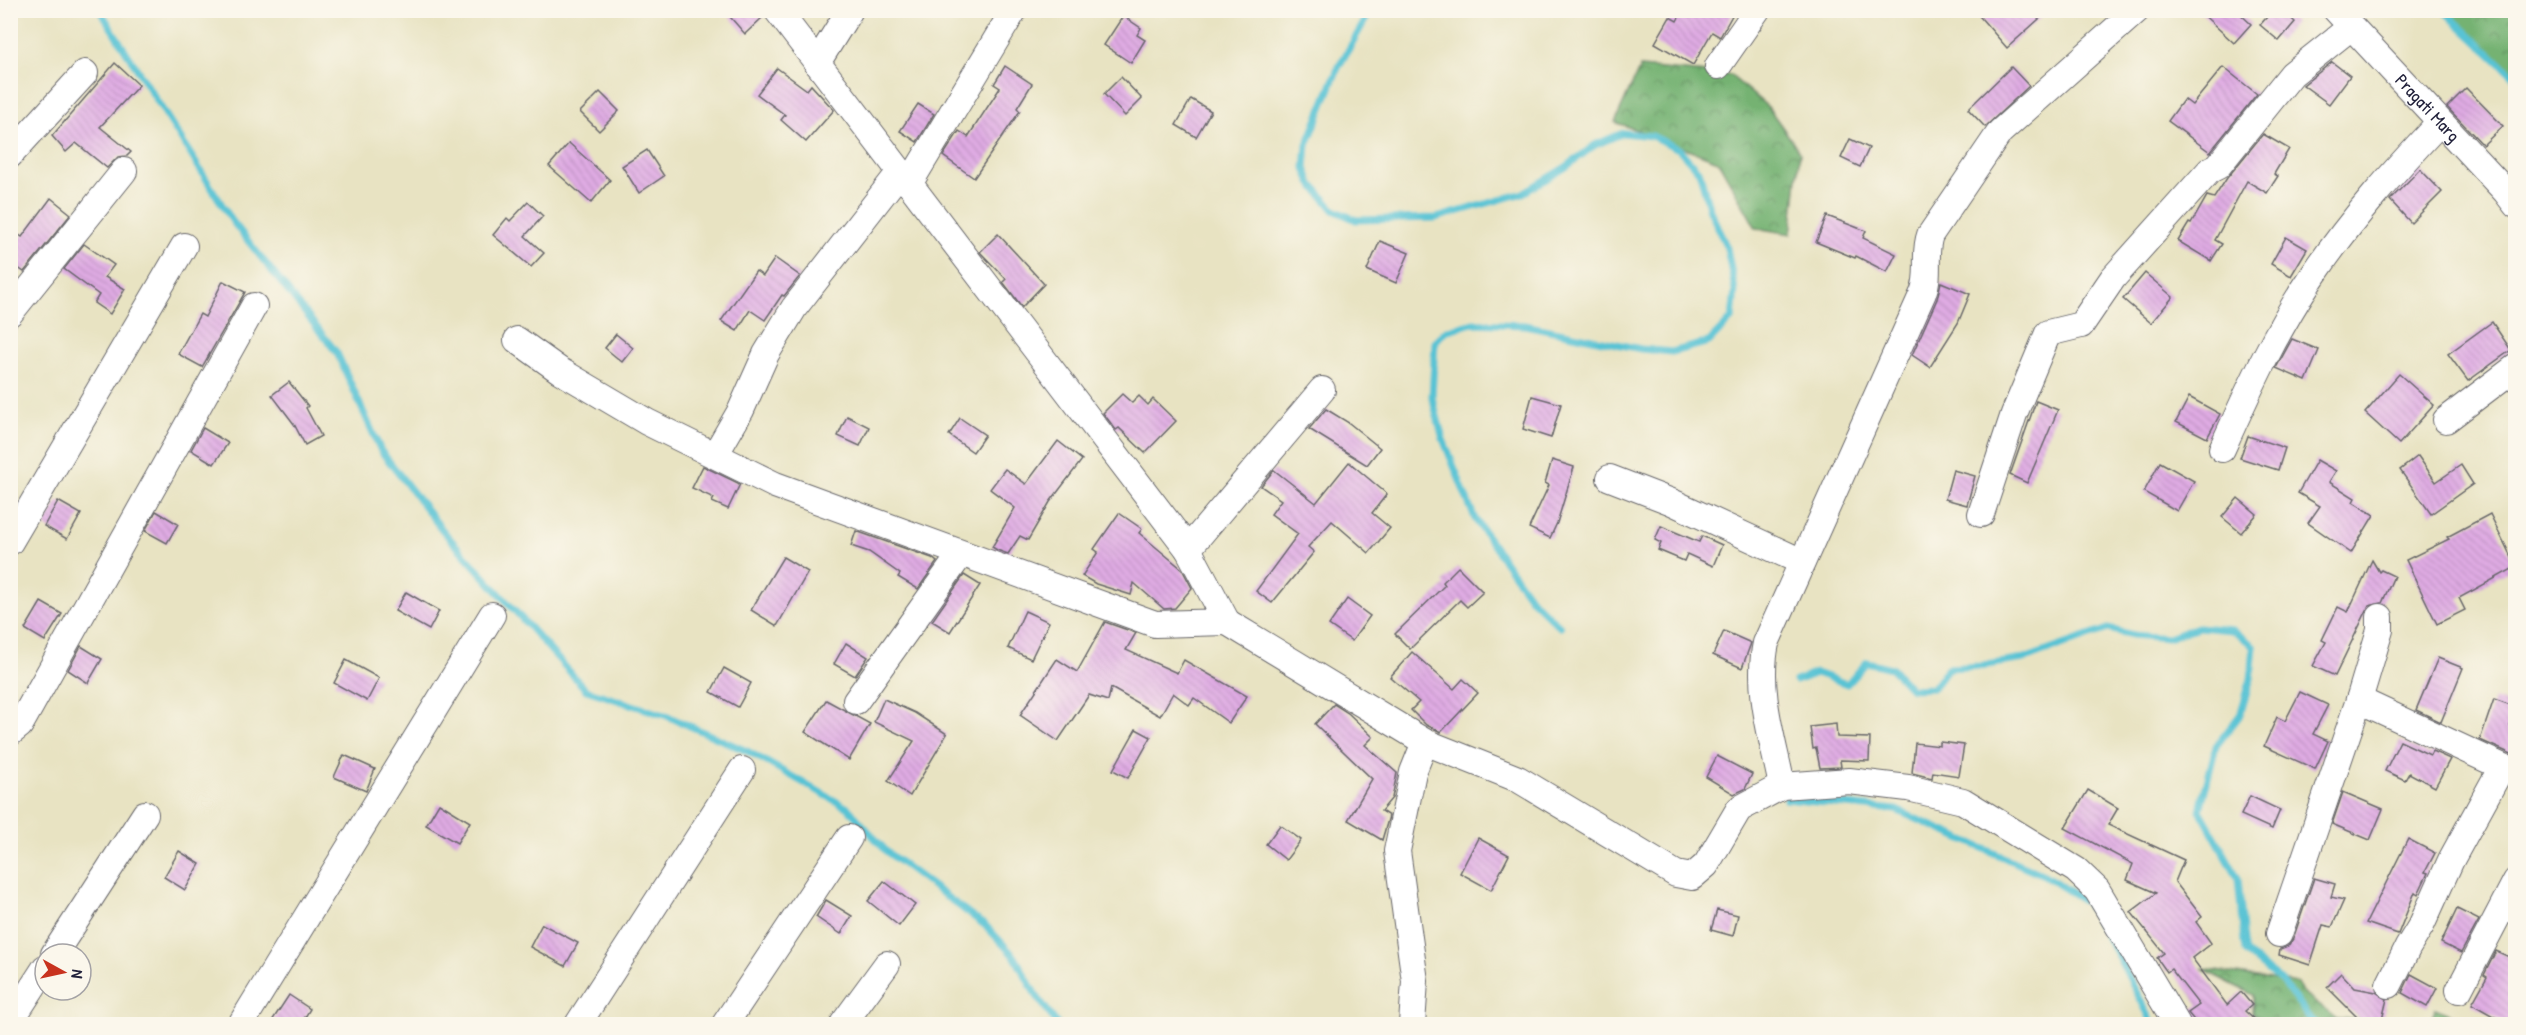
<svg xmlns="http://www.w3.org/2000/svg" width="2526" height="1035" font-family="'Patrick Hand',sans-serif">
	<defs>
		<pattern id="forest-crowns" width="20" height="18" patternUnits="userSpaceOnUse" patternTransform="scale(1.5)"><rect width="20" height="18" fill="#75b272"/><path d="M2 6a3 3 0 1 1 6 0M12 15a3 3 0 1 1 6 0" fill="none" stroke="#60905f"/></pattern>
		<pattern id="building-back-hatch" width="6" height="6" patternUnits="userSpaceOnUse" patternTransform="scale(1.5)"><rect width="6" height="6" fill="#dfabe3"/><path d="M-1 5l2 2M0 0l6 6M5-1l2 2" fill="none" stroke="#bf93c4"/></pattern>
	</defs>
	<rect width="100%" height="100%" fill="#fbf7ec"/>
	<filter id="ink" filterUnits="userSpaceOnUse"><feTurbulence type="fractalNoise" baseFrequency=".0167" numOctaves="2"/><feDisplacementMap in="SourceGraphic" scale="12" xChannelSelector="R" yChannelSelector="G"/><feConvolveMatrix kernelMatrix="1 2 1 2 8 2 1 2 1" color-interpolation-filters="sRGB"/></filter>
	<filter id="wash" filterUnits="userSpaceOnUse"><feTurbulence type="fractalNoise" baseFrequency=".008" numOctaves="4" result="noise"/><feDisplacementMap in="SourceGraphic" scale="24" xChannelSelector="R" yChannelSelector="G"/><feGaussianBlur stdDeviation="1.35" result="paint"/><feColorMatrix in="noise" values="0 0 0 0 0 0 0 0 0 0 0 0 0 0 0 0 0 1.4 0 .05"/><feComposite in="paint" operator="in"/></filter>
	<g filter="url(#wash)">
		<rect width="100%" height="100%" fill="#e8e3c2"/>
		<g fill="url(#forest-crowns)" stroke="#4c6a56" stroke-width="1.5">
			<polygon points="2443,11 2515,11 2515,78"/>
			<polygon points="1640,67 1730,75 1768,107 1800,152 1791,234 1756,228 1718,161 1615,122"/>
			<polygon points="2202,969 2297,983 2302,993 2337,1018 2374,1021 2379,1024 2277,1024 2252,1014 2253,995"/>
			<polygon points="2435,1008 2474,1024 2430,1024"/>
		</g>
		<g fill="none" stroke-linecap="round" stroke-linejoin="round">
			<g stroke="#59c3d4" stroke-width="7">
				<polyline points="100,10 233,222 337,353 381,451 444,532 586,690 667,716 749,752 848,808 887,852 987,927 1015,957 1034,992 1057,1024"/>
				<polyline points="1371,10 1338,68 1307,145 1305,168 1311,183 1334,210 1356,220 1436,218 1523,193 1566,167 1595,145 1623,133 1652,136 1679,149 1700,173 1709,208 1727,248 1735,290 1732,318 1709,342 1672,352 1641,349 1525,325 1473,323 1445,331 1435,342 1432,397 1443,439 1475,519 1531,599 1560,627"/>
				<polyline points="2443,10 2516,78"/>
				<polyline points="1796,681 1816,673 1847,684 1867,662 1891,668 1911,689 1933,688 1948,668 1981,666 2024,659 2108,629 2133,635 2168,638 2198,627 2232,630 2254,646 2251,679 2240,715 2216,746 2200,810 2238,878 2245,952 2282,982 2314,1024"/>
				<polyline points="1786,799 1896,810 2044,875 2086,902 2119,958 2153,1024"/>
			</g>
		</g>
		<g id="blocks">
			<g fill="url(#building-back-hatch)">
				<polygon points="724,10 762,10 764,16 745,34"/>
				<polygon points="1683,10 1735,10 1720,37 1712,32 1693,65 1655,43 1670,17 1677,21"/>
				<polygon points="1974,10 2049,10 2007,48"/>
				<polygon points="2198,10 2236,10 2251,24 2234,43"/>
				<polygon points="2273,10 2282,10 2295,22 2279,41 2260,25"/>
				<polygon points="1123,16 1141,28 1137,35 1145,40 1131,63 1104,45"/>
				<polygon points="2332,62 2350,76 2329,104 2303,85"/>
				<polygon points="115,63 139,85 100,127 131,152 127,156 118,157 107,168 76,143 66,152 52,136"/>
				<polygon points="1005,66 1032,84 1017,108 1020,111 974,178 943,156 959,131 968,137 1000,88 994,84"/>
				<polygon points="2011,67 2029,86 1985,127 1968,109"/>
				<polygon points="2223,67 2257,94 2210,152 2168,121 2184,99 2192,105"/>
				<polygon points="777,68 807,90 811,85 834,110 806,142 781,120 785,115 757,94"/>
				<polygon points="1121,77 1142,99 1125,116 1104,94"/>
				<polygon points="2466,88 2503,126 2483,145 2447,107"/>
				<polygon points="600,92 619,111 599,131 580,112"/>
				<polygon points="1191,99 1211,111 1196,137 1176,125"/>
				<polygon points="918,104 934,114 917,142 900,131"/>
				<polygon points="2263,134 2289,149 2274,174 2278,176 2267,193 2247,181 2215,240 2222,244 2211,261 2178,241 2189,223 2191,224 2207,196 2214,198 2227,178"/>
				<polygon points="1850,139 1869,148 1860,167 1841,158"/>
				<polygon points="569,143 610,180 591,203 549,166"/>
				<polygon points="647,150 664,176 639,193 622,166"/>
				<polygon points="2420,169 2442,192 2411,223 2390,200"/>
				<polygon points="51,198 71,214 24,272 10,262 10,229 22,237"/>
				<polygon points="528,202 543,216 525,236 544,253 531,267 493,235 507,218 510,221"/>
				<polygon points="1827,216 1866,231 1863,238 1896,254 1887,272 1856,256 1855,258 1816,242"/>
				<polygon points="998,234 1044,284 1022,307 1003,282 1006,279 980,252"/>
				<polygon points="2286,237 2307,249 2291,276 2271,264"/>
				<polygon points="1380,241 1409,253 1396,283 1367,270"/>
				<polygon points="84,244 114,265 105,277 125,289 110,314 94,303 99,295 64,269"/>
				<polygon points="775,258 800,276 784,296 782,295 765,320 750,310 737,331 721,321 756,271 763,276"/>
				<polygon points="2145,273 2173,297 2151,323 2123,299"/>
				<polygon points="223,281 245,292 202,367 178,354 200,314 205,317"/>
				<polygon points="1941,282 1970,294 1958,323 1930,367 1912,355 1937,299"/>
				<polygon points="2492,322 2511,350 2468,381 2448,354"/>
				<polygon points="616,334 633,348 622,362 605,348"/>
				<polygon points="2292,339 2319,350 2306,381 2276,368"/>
				<polygon points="2399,374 2434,405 2399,444 2365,413"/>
				<polygon points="289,382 308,406 306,408 321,436 305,445 294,424 272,395"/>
				<polygon points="1122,394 1132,403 1139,396 1148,405 1153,399 1176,421 1145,453 1119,428 1116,430 1103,413"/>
				<polygon points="1532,396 1561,404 1551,438 1523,429"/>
				<polygon points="2189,397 2220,414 2207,438 2176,422"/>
				<polygon points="2036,401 2058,410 2027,483 2010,475"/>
				<polygon points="1326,409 1349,423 1380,448 1367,465 1309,429"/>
				<polygon points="847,416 869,427 860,446 838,436"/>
				<polygon points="960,418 985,435 973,452 949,435"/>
				<polygon points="203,428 228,443 214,464 191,450"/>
				<polygon points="2248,436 2285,448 2278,470 2240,458"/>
				<polygon points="1058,441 1082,460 1050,502 1028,540 1020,536 1008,554 997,550 992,547 1015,508 990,489 1005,469 1026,484"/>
				<polygon points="2418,456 2436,482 2461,465 2473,484 2431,514 2400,470"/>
				<polygon points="1552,460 1574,467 1557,523 1550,538 1529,528 1549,485 1545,483"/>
				<polygon points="2317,460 2336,471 2329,482 2355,498 2353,502 2374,515 2351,553 2308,523 2320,506 2298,493"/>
				<polygon points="1349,462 1387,494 1372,513 1390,528 1369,553 1332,521 1308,547 1314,552 1272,603 1256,591 1298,534 1271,514 1281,500 1261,486 1274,470 1316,503"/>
				<polygon points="2160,462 2194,481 2177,511 2144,492"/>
				<polygon points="703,466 740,484 728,509 712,502 714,498 692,488"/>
				<polygon points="1953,470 1975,476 1967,505 1945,499"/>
				<polygon points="2238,498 2257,514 2241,533 2222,517"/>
				<polygon points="58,501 81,514 67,539 44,526"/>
				<polygon points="156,511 178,524 167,543 145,531"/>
				<polygon points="1119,513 1142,529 1139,533 1182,569 1192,588 1175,608 1164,609 1134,583 1131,595 1096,584 1082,576 1098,552 1094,549"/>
				<polygon points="2490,514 2516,567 2459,598 2465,610 2437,624 2406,560 2449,539 2447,537"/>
				<polygon points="1661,526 1699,542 1702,536 1722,545 1713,566 1687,554 1684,561 1658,550 1661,543 1655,540"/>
				<polygon points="856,531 932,558 937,562 918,589 898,577 900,574 869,552 851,546"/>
				<polygon points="783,557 808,572 777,626 751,610"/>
				<polygon points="2372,560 2379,572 2381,570 2394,576 2382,603 2369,606 2335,676 2313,666 2326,642 2322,640 2338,607 2348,612"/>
				<polygon points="1458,567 1483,592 1467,607 1460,600 1410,649 1395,634 1445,585 1443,582"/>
				<polygon points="964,575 980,585 950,632 932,621"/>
				<polygon points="406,592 439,611 429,630 395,611"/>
				<polygon points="1347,599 1370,616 1352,641 1329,625"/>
				<polygon points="41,602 62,614 45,641 25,629"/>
				<polygon points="1025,611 1049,622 1031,659 1008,648"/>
				<polygon points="1105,622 1136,633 1126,650 1177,673 1184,660 1247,696 1229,723 1194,698 1189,705 1173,693 1160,716 1111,688 1108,701 1089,695 1058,741 1020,715 1057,659 1077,672"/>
				<polygon points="1724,631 1751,643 1742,668 1713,655"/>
				<polygon points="846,643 868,657 855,676 834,664"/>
				<polygon points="81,646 102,659 88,683 68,670"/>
				<polygon points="1412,652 1454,689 1463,679 1478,693 1441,732 1426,725 1411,710 1419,702 1390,677"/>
				<polygon points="2438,658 2463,668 2441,722 2416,710"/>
				<polygon points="346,660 379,678 367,701 334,683"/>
				<polygon points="724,668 751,683 738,707 711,692"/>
				<polygon points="2300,692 2328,705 2313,734 2328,741 2315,769 2264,746 2277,717 2285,721"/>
				<polygon points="884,699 915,713 947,734 910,796 888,781 914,741 874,722"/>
				<polygon points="2494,699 2516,707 2510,725 2516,727 2516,756 2480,740"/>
				<polygon points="826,700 870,724 849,760 805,732"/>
				<polygon points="1334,704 1348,713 1373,737 1365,745 1397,773 1392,798 1381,811 1389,816 1382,840 1348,820 1372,779 1315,724"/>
				<polygon points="1836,724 1837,737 1870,738 1869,761 1840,760 1841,767 1820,768 1816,748 1813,749 1810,727"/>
				<polygon points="1136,729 1151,737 1128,778 1113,770"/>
				<polygon points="2400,741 2430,755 2432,751 2450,759 2435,787 2409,773 2405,780 2385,771"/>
				<polygon points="1940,742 1964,745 1959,776 1933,772 1932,778 1912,773 1915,743 1940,746"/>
				<polygon points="344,755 375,769 366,791 334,777"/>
				<polygon points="1717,756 1752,774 1745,789 1734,794 1706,777"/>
				<polygon points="2088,790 2118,808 2108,825 2184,860 2175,882 2202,917 2196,922 2211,943 2192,958 2227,1005 2241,992 2252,1005 2245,1011 2259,1024 2197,1024 2188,1013 2199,1005 2171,969 2167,972 2157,958 2164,953 2131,912 2156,893 2127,880 2133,864 2065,828"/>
				<polygon points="2343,792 2383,809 2370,840 2332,824"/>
				<polygon points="2250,796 2280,810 2272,829 2241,815"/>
				<polygon points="439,803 470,822 457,843 426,825"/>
				<polygon points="1280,825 1301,840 1286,860 1266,844"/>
				<polygon points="1478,838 1509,855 1491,890 1460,873"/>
				<polygon points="2408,839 2435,853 2425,872 2428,873 2418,894 2415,892 2398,934 2366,923"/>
				<polygon points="179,851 200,864 185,890 164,877"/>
				<polygon points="2314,878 2335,884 2331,897 2344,900 2332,927 2323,925 2310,965 2279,955 2280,949 2288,946 2293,939"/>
				<polygon points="884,881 915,905 899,926 868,901"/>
				<polygon points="826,900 852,916 841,934 816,917"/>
				<polygon points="2457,909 2479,920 2461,953 2441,943"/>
				<polygon points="1717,910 1738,915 1733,936 1711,930"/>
				<polygon points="542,924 578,943 565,966 530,947"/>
				<polygon points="2496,951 2516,960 2516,1024 2507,1024 2472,1004 2487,977 2484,975"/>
				<polygon points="2341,973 2355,988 2376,992 2387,999 2381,1024 2364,1024 2327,987"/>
				<polygon points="2411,974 2437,988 2427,1007 2402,993"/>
				<polygon points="289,995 310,1009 301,1024 270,1024"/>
			</g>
		</g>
	</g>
	<g filter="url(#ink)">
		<use href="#blocks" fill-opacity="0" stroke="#67666a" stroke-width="1.5"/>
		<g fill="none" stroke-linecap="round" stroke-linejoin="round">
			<defs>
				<g id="minor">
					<path id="s1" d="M 2336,10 L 2506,192 L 2516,205"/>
					<polyline points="817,63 850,10"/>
					<polyline points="1718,66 1757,10"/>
					<polyline points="10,155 85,73"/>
					<polyline points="909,184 1014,10"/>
					<polyline points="10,313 124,171"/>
					<polyline points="517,340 559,370 647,422 775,485 1155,624 1227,622 1188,549 777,10"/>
					<polyline points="2446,420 2516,367"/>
					<path d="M 2222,449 C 2249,389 2277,328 2314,274 C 2351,219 2395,170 2440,122"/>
					<polyline points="715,455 741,410 766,354 794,308 900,172"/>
					<polyline points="1610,478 1672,502 1802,562"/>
					<polyline points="1981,514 2014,414 2048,333 2081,325 2113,278 2210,170 2218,166 2292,74 2351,27"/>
					<polyline points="10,542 184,246"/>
					<polyline points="1188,549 1322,390"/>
					<polyline points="1227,622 1425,742 1518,779 1676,874 1692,877 1706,865 1739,809 1782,786 1849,781 1908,788 1963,801 2076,870 2097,890 2177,1024"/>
					<polyline points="2359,700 2516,773"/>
					<polyline points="856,701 961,554"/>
					<polyline points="10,733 20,725 254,306"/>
					<path d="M 1782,786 C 1773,740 1756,690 1766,643 L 1923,293 C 1931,274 1923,254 1930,235 L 2000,132 L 2137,10"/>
					<polyline points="2279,934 2359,700 2380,630 2380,617"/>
					<polyline points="54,954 145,814"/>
					<polyline points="2389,985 2408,947 2422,924 2451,860 2502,767"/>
					<polyline points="2459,990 2516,881"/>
					<polyline points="10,1022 45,968"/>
					<polyline points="241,1024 492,615"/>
					<polyline points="578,1024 742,770"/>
					<polyline points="725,1024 849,838"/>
					<polyline points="843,1024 887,964"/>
					<polyline points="1412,1024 1415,981 1397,851 1413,772 1425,742"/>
				</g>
			</defs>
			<use href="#minor" stroke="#67666a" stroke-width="28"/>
			<use href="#minor" stroke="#fff" stroke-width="26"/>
		</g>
	</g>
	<g text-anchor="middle" stroke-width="5" stroke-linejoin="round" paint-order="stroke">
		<g font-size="18" fill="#22223b" stroke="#fbf7ec">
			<text dy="6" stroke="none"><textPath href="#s1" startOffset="134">Pragati Marg</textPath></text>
		</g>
	</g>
	<rect width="2526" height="1035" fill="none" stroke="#fbf7ec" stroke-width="36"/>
	<g transform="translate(63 972) rotate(98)"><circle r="28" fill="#fbf7ec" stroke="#a4a2a5" stroke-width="1.5"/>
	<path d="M0-4.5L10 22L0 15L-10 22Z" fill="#c8321e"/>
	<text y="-9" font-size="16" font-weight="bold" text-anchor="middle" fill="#22223b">N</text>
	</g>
</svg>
